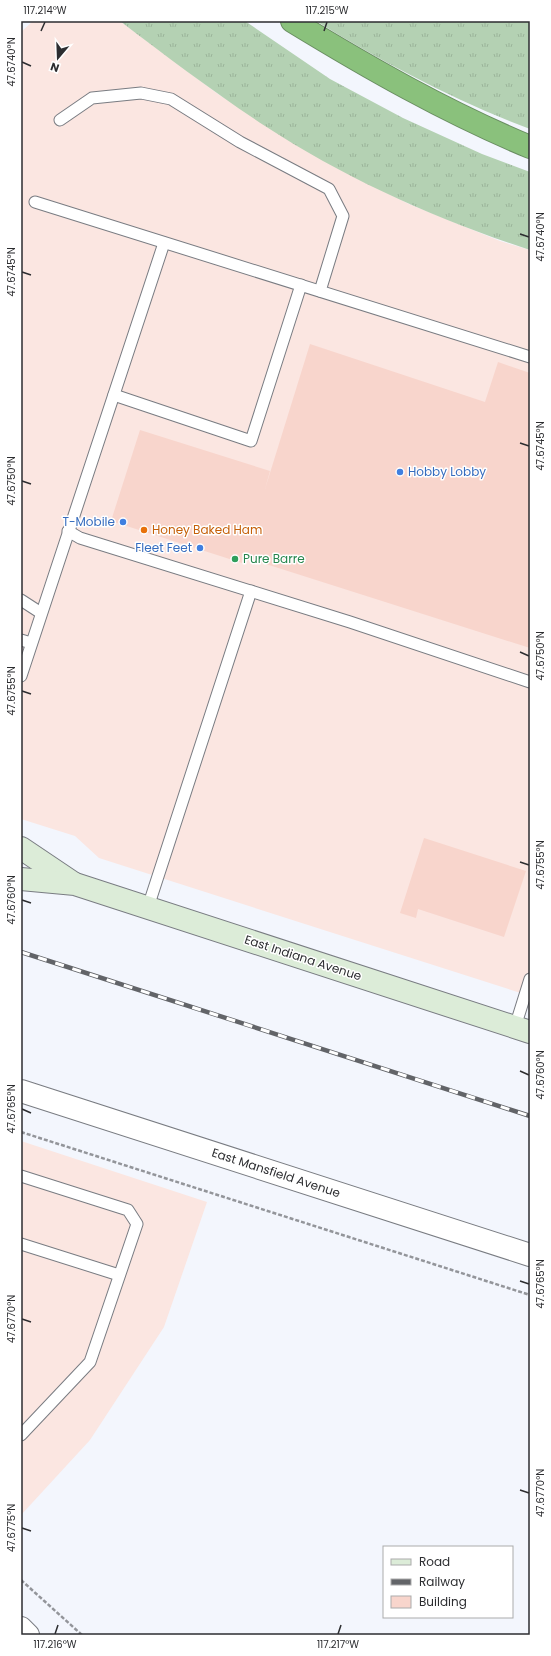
<svg xmlns="http://www.w3.org/2000/svg" width="551" height="1656" font-family="Poppins,sans-serif">
	<defs>
		<pattern id="grass-tufts" width="24" height="20" patternUnits="userSpaceOnUse"><rect width="24" height="20" fill="#b4d1b3"/><path d="M3 7l-1-3M5 7V3M7 7l1-3M15 17l-1-3M17 17v-4M19 17l1-3" fill="none" stroke="#9bb49a"/></pattern>
	</defs>
	<rect width="100%" height="100%" fill="#f3f6fd"/>
	<g fill="#fbe6e1">
		<polygon points="33,21 120,21 218,94 335,167 409,204 500,241 530,250 530,996 99,858 75,836 21,819 21,32"/>
		<polygon points="21,1141 207,1202 164,1327 90,1440 21,1515"/>
	</g>
	<g fill="url(#grass-tufts)">
		<path d="M 120,21 L 245,21 L 330,79 L 403,118 L 482,154 L 530,172 L 530,250 C 438,220 346,179 265,126 C 215,93 167,57 120,21 Z"/>
		<path d="M 316,21 L 530,21 L 530,129 C 455,101 384,63 316,21 Z"/>
	</g>
	<g fill="#f8d5cc">
		<polygon points="310,344 485,402 498,362 530,373 530,648 244,557 242,563 111,521 140,430 270,471 265,489"/>
		<polygon points="424,838 526,871 504,937 418,909 416,918 400,913"/>
	</g>
	<g fill="none" stroke-linecap="round" stroke-linejoin="round">
		<defs>
			<g id="service">
				<polyline points="60,120 92,98 141,93 171,99 240,142 329,189 343,216 320,291"/>
				<polyline points="35,202 530,357"/>
				<polyline points="114,395 251,441 301,285"/>
				<polyline points="68,531 80,538 350,622 530,682"/>
				<polyline points="21,600 41,613"/>
				<polyline points="21,640 31,643"/>
				<polyline points="21,676 164,243"/>
				<polyline points="148,907 251,591"/>
				<polyline points="515,1027 530,979"/>
				<polyline points="21,1176 128,1210 137,1224 90,1362 21,1435"/>
				<polyline points="21,1244 119,1275"/>
			</g>
			<g id="minor">
				<polyline points="21,1091 530,1255"/>
				<polyline points="21,1628 28,1635"/>
			</g>
			<g id="secondary">
				<polyline points="21,848 73,883"/>
				<polyline points="21,879 75,884 530,1032"/>
			</g>
			<path id="motorway" d="M 292,21 C 369,68 446,112 530,147"/>
		</defs>
		<use href="#service" stroke="#797c82" stroke-width="13"/>
		<use href="#minor" stroke="#797c82" stroke-width="24"/>
		<use href="#secondary" stroke="#797c82" stroke-width="24"/>
		<use href="#motorway" stroke="#698d61" stroke-width="24"/>
		<g stroke="#93959a" stroke-width="2.5" stroke-dasharray="4 2" stroke-linecap="butt">
			<polyline points="21,1132 530,1295"/>
			<polyline points="21,1580 82,1635"/>
		</g>
		<use href="#service" stroke="#fff" stroke-width="11"/>
		<use href="#minor" stroke="#fff" stroke-width="22"/>
		<use href="#secondary" stroke="#dcecd8" stroke-width="22"/>
		<use href="#motorway" stroke="#8ac17c" stroke-width="22"/>
		<defs>
			<polyline id="rail" points="21,952 530,1116"/>
		</defs>
		<use href="#rail" stroke="#626468" stroke-width="4.5"/>
		<use href="#rail" stroke="#fff" stroke-width="3" stroke-dasharray="9" stroke-linecap="butt"/>
	</g>
	<path fill="none" stroke="#2c2d30" stroke-width="1.5" d="M 41,31 L 45,22M 324,31 L 327,22M 22,62 L 31,66M 520,234 L 529,237M 22,272 L 31,275M 520,443 L 529,446M 22,481 L 31,484M 520,652 L 529,656M 22,691 L 31,694M 520,862 L 529,865M 22,900 L 31,903M 520,1071 L 529,1075M 22,1109 L 31,1113M 520,1281 L 529,1284M 22,1319 L 31,1322M 520,1490 L 529,1493M 22,1528 L 31,1531M 55,1634 L 58,1625M 338,1634 L 341,1625"/>
	<g fill="#3f7fe0" stroke="#fff" stroke-width="1.5">
		<circle cx="400" cy="472" r="4"/>
		<circle cx="123" cy="522" r="4"/>
		<circle cx="200" cy="548" r="4"/>
	</g>
	<circle fill="#e8710a" stroke="#fff" stroke-width="1.5" cx="144" cy="530" r="4"/>
	<circle fill="#2e9e5b" stroke="#fff" stroke-width="1.5" cx="235" cy="559" r="4"/>
	<g text-anchor="middle" stroke-width="3" stroke-linejoin="round" paint-order="stroke">
		<g font-size="12" fill="#366cbe" stroke="#fff" text-anchor="end">
			<text x="408" y="476" text-anchor="start">Hobby Lobby</text>
			<text x="115" y="526">T-Mobile</text>
			<text x="192" y="552">Fleet Feet</text>
		</g>
		<g font-size="12" fill="#c56008" stroke="#fff" text-anchor="start">
			<text x="152" y="534">Honey Baked Ham</text>
		</g>
		<g font-size="12" fill="#27864d" stroke="#fff" text-anchor="start">
			<text x="243" y="563">Pure Barre</text>
		</g>
		<g font-size="12" fill="#2c2d30" stroke="#fff">
			<text transform="translate(303 958) rotate(18)" y="4">East Indiana Avenue</text>
			<text transform="translate(276 1173) rotate(18)" y="4">East Mansfield Avenue</text>
		</g>
	</g>
	<rect width="551" height="1656" fill="none" stroke="#ffffff" stroke-width="44"/>
	<rect x="383" y="1546" width="130" height="72" fill="#ffffff" stroke="#ababac"/>
	<rect x="391" y="1559" width="20" height="6" fill="#dcecd8" stroke="#ababac"/>
	<text x="419" y="1566" font-size="12" fill="#2c2d30">Road</text>
	<rect x="391" y="1579" width="20" height="6" fill="#626468" stroke="#ababac"/>
	<text x="419" y="1586" font-size="12" fill="#2c2d30">Railway</text>
	<rect x="391" y="1596" width="20" height="12" fill="#f8d5cc" stroke="#ababac"/>
	<text x="419" y="1606" font-size="12" fill="#2c2d30">Building</text>
	<g transform="translate(58 58) rotate(199)" stroke="#ffffff" stroke-width="3" paint-order="stroke">
	<path d="M0-3L7 15L0 10L-7 15Z" fill="#2c2d30"/>
	<text y="-6" font-size="11" font-weight="bold" text-anchor="middle" fill="#2c2d30">N</text>
	</g>
	<rect x="22" y="22" width="507" height="1612" fill="none" stroke="#2c2d30" stroke-width="1.5"/>
	<g font-size="10" text-anchor="middle" fill="#2c2d30">
		<text x="45" y="14">117.214°W</text>
		<text x="327" y="14">117.215°W</text>
		<text transform="translate(11 62) rotate(-90)" y="4">47.6740°N</text>
		<text transform="translate(540 237) rotate(-90)" y="4">47.6740°N</text>
		<text transform="translate(11 272) rotate(-90)" y="4">47.6745°N</text>
		<text transform="translate(540 446) rotate(-90)" y="4">47.6745°N</text>
		<text transform="translate(11 481) rotate(-90)" y="4">47.6750°N</text>
		<text transform="translate(540 656) rotate(-90)" y="4">47.6750°N</text>
		<text transform="translate(11 691) rotate(-90)" y="4">47.6755°N</text>
		<text transform="translate(540 865) rotate(-90)" y="4">47.6755°N</text>
		<text transform="translate(11 900) rotate(-90)" y="4">47.6760°N</text>
		<text transform="translate(540 1075) rotate(-90)" y="4">47.6760°N</text>
		<text transform="translate(11 1109) rotate(-90)" y="4">47.6765°N</text>
		<text transform="translate(540 1284) rotate(-90)" y="4">47.6765°N</text>
		<text transform="translate(11 1319) rotate(-90)" y="4">47.6770°N</text>
		<text transform="translate(540 1493) rotate(-90)" y="4">47.6770°N</text>
		<text transform="translate(11 1528) rotate(-90)" y="4">47.6775°N</text>
		<text x="55" y="1648">117.216°W</text>
		<text x="338" y="1648">117.217°W</text>
	</g>
</svg>
